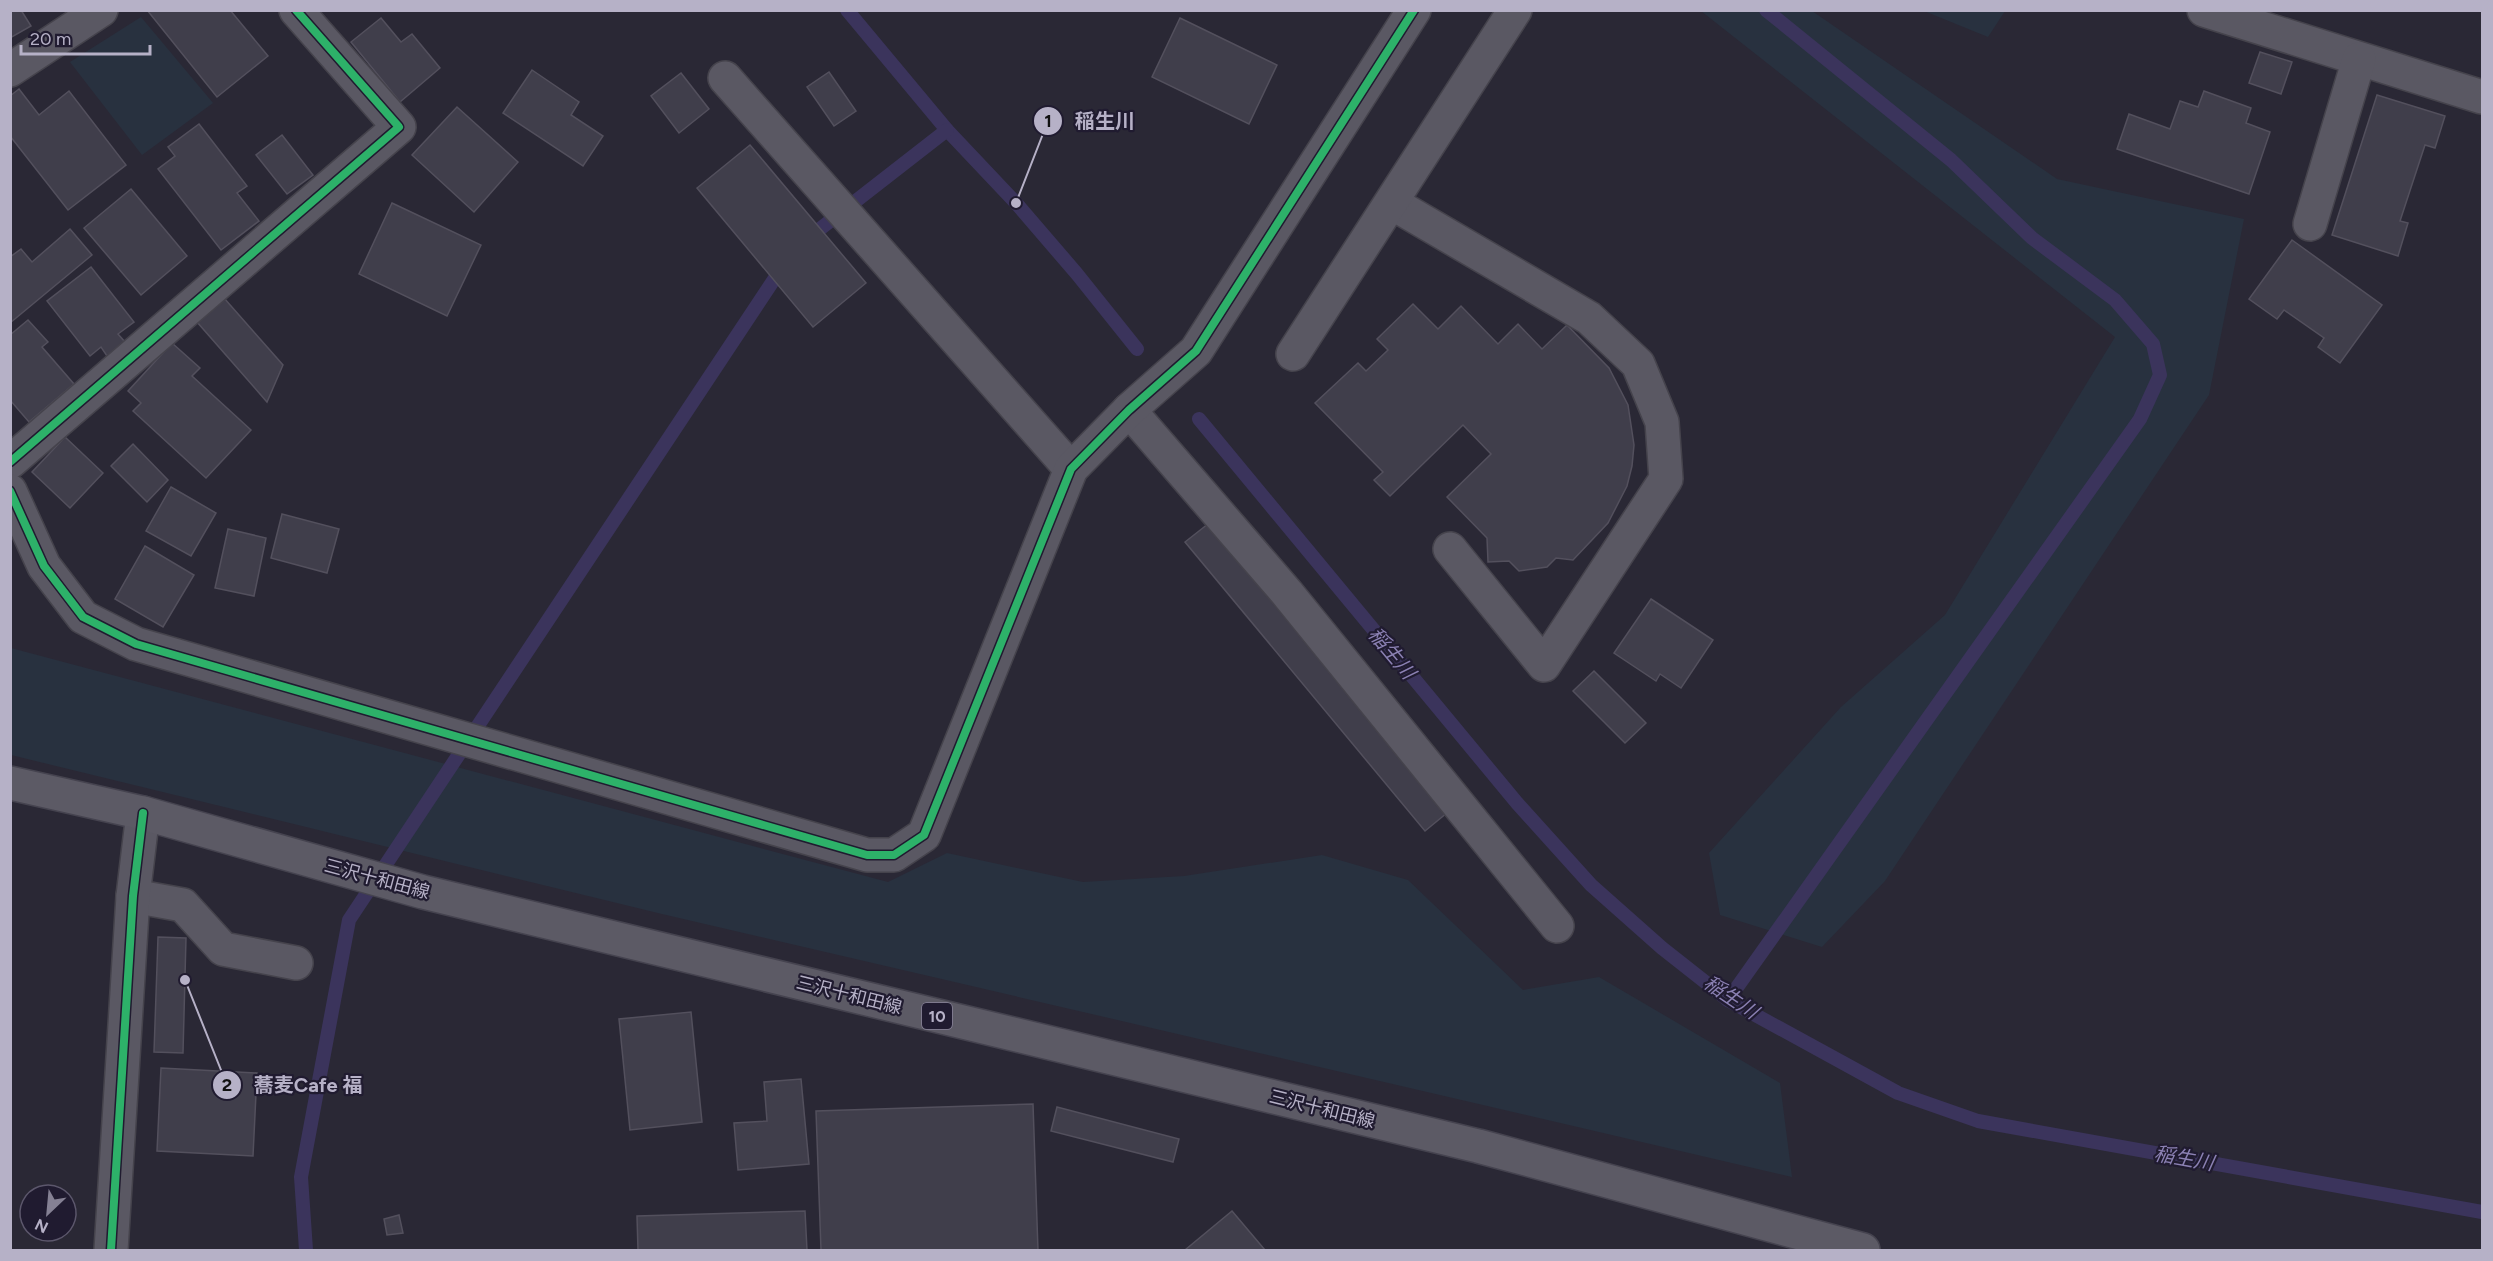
<svg xmlns="http://www.w3.org/2000/svg" width="2493" height="1261" font-family="Figtree,'Noto Sans JP',sans-serif">
	<rect width="100%" height="100%" fill="#2a2835"/>
	<g fill="#28313f">
		<polygon points="1701,11 1812,11 2057,179 2244,219 2209,395 1885,881 1822,947 1720,915 1709,853 1841,707 1945,615 2115,337"/>
		<polygon points="1924,11 2005,11 1988,37"/>
		<polygon points="141,17 213,103 142,155 70,62"/>
		<polygon points="11,648 888,882 947,853 1083,882 1184,876 1322,855 1408,880 1523,990 1599,977 1780,1083 1792,1177 662,914 11,755"/>
	</g>
	<g fill="none" stroke-linecap="round" stroke-linejoin="round">
		<g stroke="#3b345c" stroke-width="14">
			<polyline points="847,10 947,130 1016,203 1077,274 1137,349"/>
			<polyline points="807,239 947,130"/>
			<polyline points="1199,419 1517,803 1591,885 1662,948 1728,1000 1898,1093 1978,1121 2482,1212"/>
			<polyline points="1728,1000 2140,419 2160,375 2153,344 2115,300 2032,238 1951,160 1766,10"/>
			<polyline points="306,1250 301,1177 349,920 783,266"/>
		</g>
	</g>
	<g fill="#403e4b" stroke="#53505d" stroke-width="1.5">
		<polygon points="10,10 21,10 31,26 10,38"/>
		<polygon points="147,10 230,10 268,56 217,97"/>
		<polygon points="381,18 401,42 412,34 440,68 400,102 351,42"/>
		<polygon points="1180,18 1277,65 1249,124 1152,77"/>
		<polygon points="2260,52 2292,62 2281,94 2249,83"/>
		<polygon points="532,70 579,102 571,115 603,136 583,166 503,113"/>
		<polygon points="829,72 856,111 834,126 807,87"/>
		<polygon points="681,73 709,109 679,133 651,96"/>
		<polygon points="19,89 39,115 69,91 126,165 68,210 10,136 10,96"/>
		<polygon points="2204,91 2251,108 2246,123 2270,132 2249,194 2117,149 2129,114 2170,129 2180,101 2198,107"/>
		<polygon points="2377,95 2445,116 2435,148 2425,145 2400,221 2408,223 2398,256 2332,235"/>
		<polygon points="457,107 518,162 474,212 412,155"/>
		<polygon points="199,124 247,186 237,193 259,221 221,250 158,169 175,156 168,147"/>
		<polygon points="282,135 313,175 287,194 256,155"/>
		<polygon points="750,145 866,283 813,327 697,188"/>
		<polygon points="131,189 187,256 141,295 84,228"/>
		<polygon points="392,203 481,245 447,316 359,274"/>
		<polygon points="70,229 92,255 10,323 10,257 21,249 32,262"/>
		<polygon points="2292,240 2382,305 2340,363 2318,347 2324,338 2284,310 2277,319 2249,299"/>
		<polygon points="91,267 134,322 118,334 125,342 107,356 101,347 90,356 47,301"/>
		<polygon points="224,298 283,365 267,402 197,322"/>
		<polygon points="1413,304 1438,329 1461,306 1498,344 1518,324 1542,349 1567,325 1609,368 1628,405 1634,445 1632,466 1627,486 1608,523 1573,560 1556,558 1547,567 1519,571 1509,561 1488,562 1487,538 1447,497 1491,454 1463,425 1390,496 1374,480 1383,472 1315,403 1358,363 1366,371 1388,350 1377,339"/>
		<polygon points="28,320 48,342 42,347 74,384 29,422 10,400 10,335"/>
		<polygon points="172,343 200,368 192,376 251,430 206,478 133,411 141,403 128,391"/>
		<polygon points="65,437 103,473 70,508 32,472"/>
		<polygon points="133,444 168,480 147,502 111,466"/>
		<polygon points="171,487 216,513 191,556 146,531"/>
		<polygon points="282,514 339,529 327,573 271,558"/>
		<polygon points="1213,520 1453,808 1425,831 1185,542"/>
		<polygon points="228,529 266,538 254,596 215,588"/>
		<polygon points="145,546 194,575 163,627 115,599"/>
		<polygon points="1651,599 1713,640 1681,688 1660,674 1656,681 1614,653"/>
		<polygon points="1594,671 1646,723 1625,743 1573,691"/>
		<polygon points="158,937 186,938 183,1053 154,1052"/>
		<polygon points="691,1012 702,1122 630,1130 619,1019"/>
		<polygon points="161,1068 257,1073 253,1156 157,1151"/>
		<polygon points="801,1079 809,1164 738,1170 734,1123 767,1121 764,1082"/>
		<polygon points="1033,1104 1038,1250 821,1250 816,1111"/>
		<polygon points="1057,1107 1179,1139 1173,1162 1051,1131"/>
		<polygon points="805,1211 807,1250 638,1250 637,1216"/>
		<polygon points="1232,1211 1265,1250 1185,1250"/>
		<polygon points="399,1215 403,1233 387,1235 384,1219"/>
	</g>
	<g fill="none" stroke-linecap="round" stroke-linejoin="round">
		<defs>
			<g id="minor">
				<polyline points="2204,10 2482,97"/>
				<polyline points="10,70 101,10"/>
				<polyline points="725,78 1071,469"/>
				<polyline points="1392,203 1589,318 1638,364 1662,422 1666,479 1544,665 1450,549"/>
				<polyline points="2310,224 2359,59"/>
				<polyline points="1293,354 1515,10"/>
				<polyline points="1129,410 1287,593 1557,926"/>
				<polyline points="10,462 399,127 296,10"/>
				<polyline points="10,491 44,566 83,617 136,644 867,855 894,855 924,835 1071,469 1129,410 1196,351 1414,10"/>
				<polyline points="133,896 183,905 223,949 296,963"/>
				<polyline points="111,1250 133,896 143,813"/>
			</g>
			<polyline id="major" points="10,783 143,813 423,892 1478,1146 1863,1250"/>
		</defs>
		<use href="#minor" stroke="#45434c" stroke-width="36"/>
		<use href="#major" stroke="#45434f" stroke-width="36"/>
		<use href="#minor" stroke="#5a5863" stroke-width="33"/>
		<use href="#major" stroke="#5c5a65" stroke-width="33"/>
		<defs>
			<g id="cycleway">
				<polyline points="10,462 399,127 296,10"/>
				<polyline points="10,491 44,566 83,617 136,644 867,855 894,855 924,835 1071,469 1129,410 1196,351 1414,10"/>
				<polyline points="111,1250 133,896 143,813"/>
			</g>
		</defs>
		<use href="#cycleway" stroke="#201b30" stroke-width="11"/>
		<use href="#cycleway" stroke="#2db169" stroke-width="8"/>
	</g>
	<g text-anchor="middle" stroke-width="4.5" stroke-linejoin="round" paint-order="stroke">
		<rect fill="#201b30" stroke="#89849a" stroke-width="1.5" x="922" y="1003" width="30" height="26" rx="4.5"/>
		<g font-size="16" font-weight="bold" fill="#b6b1c7">
			<text x="937" y="1022">10</text>
		</g>
		<g font-size="18" fill="#b6b1c7" stroke="#201b30">
			<text transform="translate(377 879) rotate(15)" y="6">三沢十和田線</text>
			<text transform="translate(849 995) rotate(14)" y="6">三沢十和田線</text>
			<text transform="translate(1322 1109) rotate(14)" y="6">三沢十和田線</text>
		</g>
		<g font-size="20" font-style="italic" fill="#8b81b3" stroke="#201b30">
			<text transform="translate(1392 653) rotate(50)" y="7">稲生川</text>
			<text transform="translate(1731 997) rotate(34)" y="7">稲生川</text>
			<text transform="translate(2184 1158) rotate(10)" y="7">稲生川</text>
		</g>
	</g>
	<path fill="none" stroke="#b6b1c7" stroke-width="2" d="M1016 203L1048 121M185 980L227 1085"/>
	<g fill="#b6b1c7" stroke="#201b30" stroke-width="2">
		<circle cx="1016" cy="203" r="6"/>
		<circle cx="185" cy="980" r="6"/>
		<circle cx="1048" cy="121" r="15"/>
		<circle cx="227" cy="1085" r="15"/>
	</g>
	<g font-size="18" text-anchor="middle" font-weight="bold" fill="#111">
		<text x="1048" y="127">1</text>
		<text x="227" y="1091">2</text>
	</g>
	<g font-size="20" text-anchor="middle" font-weight="bold" fill="#b6b1c7" stroke="#201b30" stroke-width="4.5" stroke-linejoin="round" paint-order="stroke">
		<text x="1105" y="128">稲生川</text>
		<text x="308" y="1092">蕎麦Cafe 福</text>
	</g>
	<rect width="2493" height="1261" fill="none" stroke="#b6b1c7" stroke-width="24"/>
	<g transform="translate(48 1213) rotate(206)"><circle r="28" fill="#201b30" stroke="#5c576c" stroke-width="1.5"/>
	<path d="M0-4.5L10 22L0 15L-10 22Z" fill="#858194"/>
	<text y="-9" font-size="16" font-weight="bold" text-anchor="middle" fill="#b6b1c7">N</text>
	</g>
	<path d="M21 45v9h129v-9" fill="none" stroke="#b6b1c7" stroke-width="3"/>
	<text x="30" y="45" font-size="18" fill="#b6b1c7" stroke="#201b30" stroke-width="4.5" paint-order="stroke">20 m</text>
</svg>
